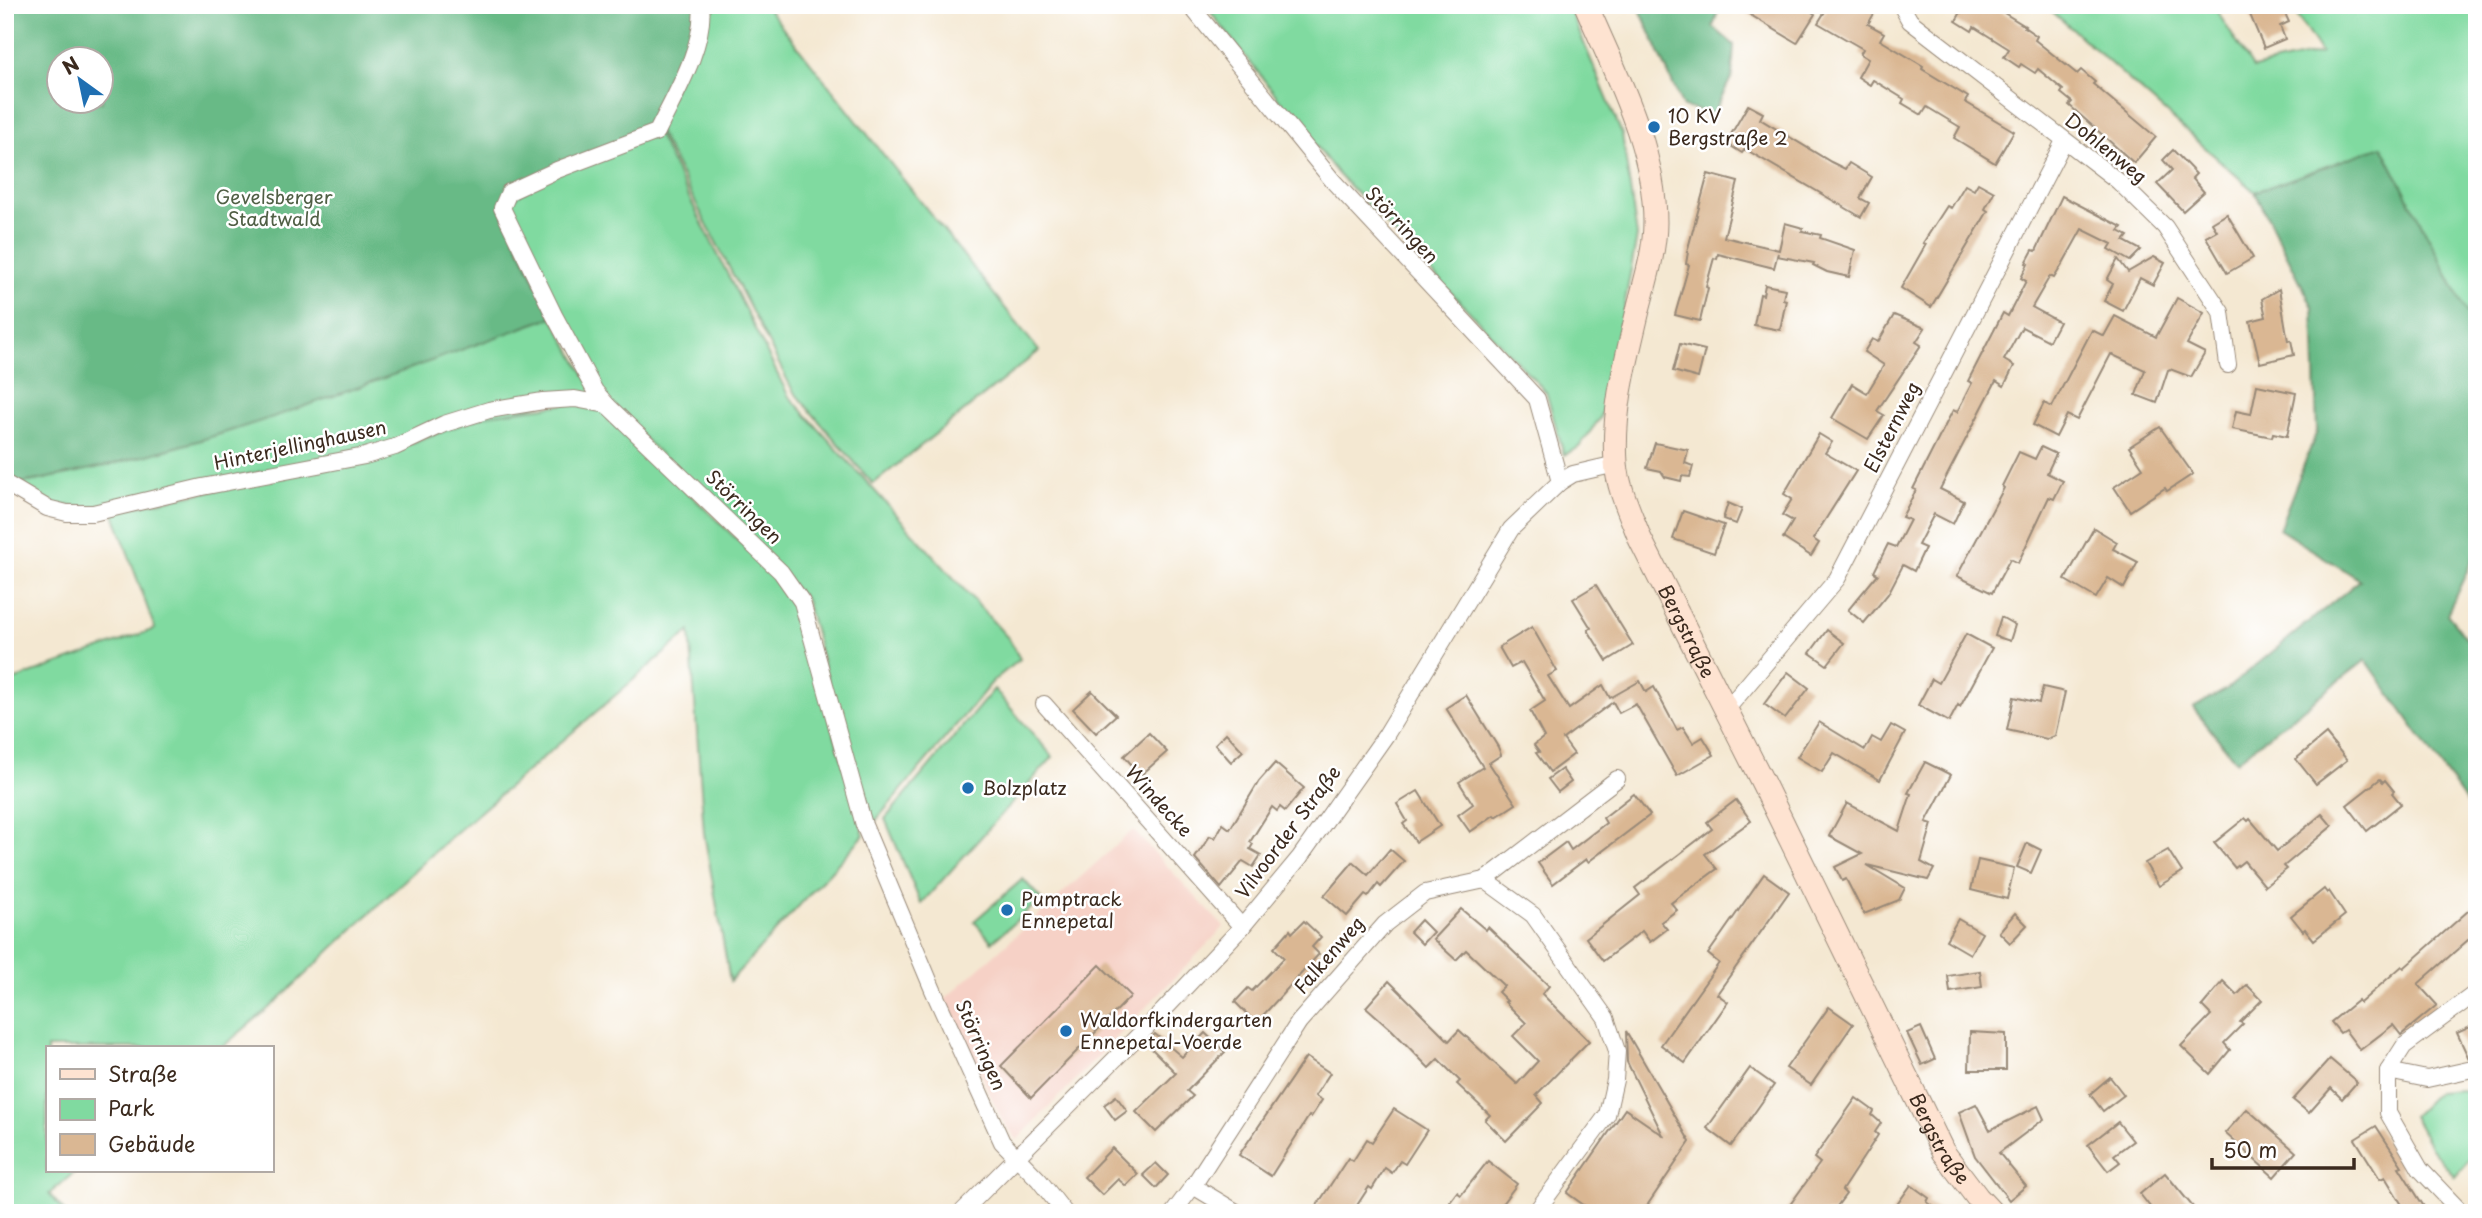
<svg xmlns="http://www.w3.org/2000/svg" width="2482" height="1218" font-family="'Playpen Sans',sans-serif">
	<rect width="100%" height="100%" fill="#fff"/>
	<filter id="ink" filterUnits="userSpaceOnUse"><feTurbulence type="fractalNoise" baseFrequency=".0143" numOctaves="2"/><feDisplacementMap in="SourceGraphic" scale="14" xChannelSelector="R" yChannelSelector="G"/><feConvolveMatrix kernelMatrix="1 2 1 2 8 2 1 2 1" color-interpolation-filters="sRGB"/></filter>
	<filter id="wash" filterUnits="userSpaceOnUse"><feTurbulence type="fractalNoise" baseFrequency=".00686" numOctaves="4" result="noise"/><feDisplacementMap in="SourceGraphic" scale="28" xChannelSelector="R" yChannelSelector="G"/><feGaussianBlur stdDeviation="1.57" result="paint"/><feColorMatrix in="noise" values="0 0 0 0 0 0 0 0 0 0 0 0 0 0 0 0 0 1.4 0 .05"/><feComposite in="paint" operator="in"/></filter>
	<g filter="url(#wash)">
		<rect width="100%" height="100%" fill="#f4e8d2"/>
		<polygon fill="#f6d1c6" points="1133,830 1224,927 1017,1140 1002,1120 945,999"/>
		<g fill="#80daa0" stroke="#5e825f" stroke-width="2" fill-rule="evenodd">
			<path d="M 5,5 L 765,5 L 1039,351 L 873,484 L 793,391 L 659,132 L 657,133 L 788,395 L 1009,639 L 1020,659 L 993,681 L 868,830 L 806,600 L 609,403 L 555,312 L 540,321 L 552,317 L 599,400 L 574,395 L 394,443 L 92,508 L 48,504 L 16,484 L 46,479 ZM 60,60 L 102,60 L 102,102 L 60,102 Z"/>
			<polygon points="1205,5 1568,5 1622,134 1637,236 1615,357 1600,418 1579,447 1564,455 1546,392 1338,174"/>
			<polygon points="2045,5 2213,5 2253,68 2321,53 2290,5 2477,5 2477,313 2468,316 2382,147 2255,192"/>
			<polygon points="573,403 601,409 793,593 864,835 730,981 704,833 690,631 445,842 275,1003 221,1048 47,1048 47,1171 76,1171 49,1194 66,1213 5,1213 5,683 155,629 113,511 367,459 487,415"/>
			<polygon points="994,689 1053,757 921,904 885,819"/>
			<polygon points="1023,879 1041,899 992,942 974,921"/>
			<polygon points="2462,1090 2477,1094 2477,1151 2455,1177 2431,1148 2413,1116 2437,1092"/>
		</g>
		<g fill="#68ba86" stroke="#527252" stroke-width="2" fill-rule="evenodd">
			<path d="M 5,5 L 700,5 L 702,19 L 656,131 L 557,168 L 501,208 L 552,317 C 377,379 201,453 16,484 L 5,464 ZM 60,60 L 102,60 L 102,102 L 60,102 Z"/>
			<polygon points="1638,5 1720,5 1713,27 1734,45 1732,76 1713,114 1683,107"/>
			<polygon points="2382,146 2468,315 2477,313 2477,550 2447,614 2477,651 2477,817 2366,660 2236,761 2193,708 2227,689 2360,580 2279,529 2317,431 2313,307 2255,192"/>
		</g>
		<g id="blocks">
			<g fill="#dab793">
				<polygon points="1734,5 1800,5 1815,14 1797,43"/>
				<polygon points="1829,5 1879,5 1868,24 1884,33 1880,40 1923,66 1922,69 1968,97 1965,102 2014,131 1995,163 1954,138 1960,127 1927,107 1922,115 1902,103 1904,99 1873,80 1870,85 1858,77 1868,59 1860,54 1863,49 1818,23"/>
				<polygon points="1965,5 1991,5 2025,26 2024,27 2037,36 2035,40 2077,74 2081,70 2095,82 2093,84 2156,137 2134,163 2069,105 2072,102 2061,93 2063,90 2038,69 2035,73 2021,64 2019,67 2004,57 2009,49 1974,27 1972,31 1956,21"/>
				<polygon points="2246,5 2281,5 2289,22 2280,26 2285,39 2264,48"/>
				<polygon points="1748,105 1763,113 1760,119 1831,162 1845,169 1849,163 1872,177 1860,198 1869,203 1861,217 1745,149 1742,153 1726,143"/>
				<polygon points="2173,150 2196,174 2192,178 2204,192 2183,211 2157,184 2172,170 2163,160"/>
				<polygon points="1708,174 1738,182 1724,237 1779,250 1785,223 1803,228 1802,231 1821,235 1820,238 1855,250 1849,277 1827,272 1813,265 1814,263 1777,256 1778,253 1774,268 1718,254 1717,259 1714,258 1706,287 1708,288 1700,321 1675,315 1689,265 1686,264 1688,252 1687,252"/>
				<polygon points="1978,183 1994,192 1985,209 1988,211 1931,307 1901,288 1926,244 1923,243 1947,206 1951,208 1965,185 1974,190"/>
				<polygon points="2062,196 2122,227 2119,231 2128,236 2124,241 2141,250 2130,261 2109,249 2112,244 2082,229 2062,265 2054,278 2050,276 2032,307 2059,322 2049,341 2022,327 2004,360 2014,366 2004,386 1996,381 1940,489 1964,501 1953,524 1934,514 1918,545 1925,548 1914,571 1903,565 1888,594 1864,623 1848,610 1878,574 1874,572 1888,544 1896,547 1910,520 1902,517 1916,490 1913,489 1953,410 1957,412 1972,383 1968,381 2003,313 2008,316 2026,281 2021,278 2028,264 2026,263 2033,250 2036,251"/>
				<polygon points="2227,214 2253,258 2227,273 2206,237 2217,231 2212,223"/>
				<polygon points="2154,257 2165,263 2153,285 2140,278 2123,311 2104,301 2113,284 2107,280 2118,259 2128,272"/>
				<polygon points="1765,285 1785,289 1783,299 1786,300 1780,330 1754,325 1760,294 1763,295"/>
				<polygon points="2279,289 2288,341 2291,340 2294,355 2260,363 2250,321 2266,317 2262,299"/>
				<polygon points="2177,298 2204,313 2187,344 2205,353 2191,377 2170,369 2168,370 2157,403 2136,395 2145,370 2111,354 2077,420 2067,415 2056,437 2033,425 2044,403 2052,407 2092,330 2104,336 2115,316 2156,337"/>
				<polygon points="1894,315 1925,328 1916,342 1921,345 1877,411 1884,415 1868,439 1832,418 1852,384 1867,393 1884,365 1864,352 1872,339 1878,342"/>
				<polygon points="1680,344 1705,350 1698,378 1673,371"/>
				<polygon points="2257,385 2296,393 2287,436 2273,433 2272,437 2232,429 2236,411 2251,414"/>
				<polygon points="2160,427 2193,474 2167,491 2165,488 2130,511 2114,487 2143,468 2129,447"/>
				<polygon points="1819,434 1832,442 1825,453 1856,471 1813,539 1819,543 1811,556 1783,538 1793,521 1782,515 1792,499 1784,494"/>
				<polygon points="1655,443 1688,450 1685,463 1693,466 1690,477 1682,476 1681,481 1665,477 1661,471 1647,468"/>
				<polygon points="2041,447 2056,454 2047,473 2063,481 2054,499 2049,497 2018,563 2010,559 1992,593 1957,576 2004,488 2002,486 2019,452 2035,459"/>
				<polygon points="1728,503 1742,509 1736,524 1723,519"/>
				<polygon points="1683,511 1724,525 1714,553 1673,539"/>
				<polygon points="2094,528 2117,542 2113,549 2138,562 2124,588 2108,578 2096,598 2065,580"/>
				<polygon points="1596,585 1633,645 1607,661 1588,630 1591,628 1573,599"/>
				<polygon points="2001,617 2015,625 2010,641 1995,636"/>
				<polygon points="1532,627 1557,671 1548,676 1569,709 1603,685 1610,698 1640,681 1646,692 1654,687 1677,730 1683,727 1693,743 1703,737 1714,755 1677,776 1636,704 1619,713 1613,702 1563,739 1574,754 1550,772 1536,753 1539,752 1534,745 1544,737 1530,711 1545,701 1522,662 1511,668 1499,647"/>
				<polygon points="1827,630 1844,643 1827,665 1810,653"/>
				<polygon points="1966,634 1992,648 1960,707 1958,705 1949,722 1918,705 1932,679 1939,683"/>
				<polygon points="1788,672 1809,688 1785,719 1764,704"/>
				<polygon points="2043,687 2065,692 2055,736 2047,739 2007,730 2014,697 2039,703"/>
				<polygon points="1092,691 1116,715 1096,733 1073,709"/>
				<polygon points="1466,695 1498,747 1501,755 1489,763 1516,804 1496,817 1494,815 1470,832 1458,815 1473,804 1459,782 1483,767 1446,708"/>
				<polygon points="1819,722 1865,750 1872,737 1881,742 1891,725 1905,733 1880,780 1834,753 1822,772 1797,757"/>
				<polygon points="1149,733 1167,752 1141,775 1124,756"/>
				<polygon points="1226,733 1243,751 1231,762 1215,744"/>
				<polygon points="2326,734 2347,760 2316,784 2296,759"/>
				<polygon points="1925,762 1951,775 1926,822 1932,824 1921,862 1934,869 1928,880 1867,865 1905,888 1899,900 1864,914 1846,879 1842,881 1835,867 1862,854 1829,836 1847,803 1899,831 1911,794 1908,793"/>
				<polygon points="1275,763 1304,788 1285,811 1280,807 1277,811 1272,807 1250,842 1253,844 1250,849 1261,855 1253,867 1243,861 1221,888 1195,858 1210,836 1215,838 1223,824 1230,829 1259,781"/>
				<polygon points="1562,769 1571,782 1558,792 1548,779"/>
				<polygon points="2380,779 2383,782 2385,780 2394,791 2392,793 2401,804 2367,831 2347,805"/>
				<polygon points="1418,791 1440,826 1416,842 1403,824 1407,821 1397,804"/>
				<polygon points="1634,794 1650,815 1588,862 1586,859 1553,884 1538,863 1566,842 1571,850 1606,823 1603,818"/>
				<polygon points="1736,800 1751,821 1705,854 1717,869 1671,903 1677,910 1661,922 1667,929 1650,942 1642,931 1603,961 1586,938 1640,895 1635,888 1712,829 1707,822"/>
				<polygon points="2322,814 2332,826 2284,866 2287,869 2265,886 2244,861 2235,868 2214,843 2245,818 2248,821 2250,819 2277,851"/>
				<polygon points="2027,843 2041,850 2031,873 2017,867"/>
				<polygon points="1390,849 1404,861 1381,887 1378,884 1368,897 1365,895 1347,916 1324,896 1353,862 1368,875"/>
				<polygon points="2168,850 2182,872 2159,886 2145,863"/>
				<polygon points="1978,860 2014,868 2007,899 1971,890"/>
				<polygon points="1764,874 1789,892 1717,994 1728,1002 1685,1063 1661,1045 1719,963 1708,954"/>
				<polygon points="2324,889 2327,893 2329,891 2345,915 2314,940 2305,929 2303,931 2291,916"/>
				<polygon points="2477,903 2477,932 2418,984 2437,1005 2401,1035 2393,1025 2360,1050 2345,1030 2340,1033 2331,1022 2358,1000 2360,1003 2402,966 2404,968"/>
				<polygon points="1461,909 1486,930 1488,927 1549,986 1542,994 1589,1041 1536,1095 1543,1103 1506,1141 1485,1120 1490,1115 1457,1084 1460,1081 1438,1059 1429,1068 1392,1030 1366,1007 1389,981 1449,1041 1459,1030 1517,1084 1538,1061 1513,1036 1526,1023 1505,1002 1507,1001 1498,992 1504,986 1466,950 1456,960 1433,939"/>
				<polygon points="2015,913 2027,925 2010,943 1999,932"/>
				<polygon points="1958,919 1982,933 1970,954 1946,940"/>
				<polygon points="1421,920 1433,932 1422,944 1410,932"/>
				<polygon points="1304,921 1321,937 1312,947 1319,954 1256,1023 1235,1002 1248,988 1252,991 1284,958 1274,948 1290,930 1292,933"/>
				<polygon points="1100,965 1131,996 1031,1098 1001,1066"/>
				<polygon points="1980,971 1982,987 1950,992 1948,976"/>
				<polygon points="2223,981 2237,995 2247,985 2262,1000 2240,1022 2243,1024 2224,1043 2230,1050 2210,1074 2181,1046 2211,1015 2202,1006"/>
				<polygon points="1829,1007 1853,1024 1811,1085 1786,1068"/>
				<polygon points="2477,1024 2477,1058 2469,1059 2457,1033"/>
				<polygon points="1921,1027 1935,1059 1922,1065 1907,1033"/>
				<polygon points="1626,1031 1690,1142 1642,1213 1595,1213 1567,1193 1625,1109 1663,1135 1627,1062"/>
				<polygon points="1970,1032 2006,1034 2006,1070 1969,1070"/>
				<polygon points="1205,1033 1225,1052 1187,1091 1193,1096 1156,1132 1136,1112 1176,1073 1146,1043 1155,1034 1182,1057"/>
				<polygon points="1306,1057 1330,1073 1315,1096 1322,1100 1311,1117 1309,1116 1271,1176 1239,1155"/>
				<polygon points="2330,1059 2357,1082 2342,1099 2331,1088 2309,1113 2293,1100"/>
				<polygon points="1750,1068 1774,1085 1731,1146 1707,1128"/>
				<polygon points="2110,1077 2124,1095 2103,1111 2090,1094"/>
				<polygon points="1116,1096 1127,1111 1115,1120 1104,1105"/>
				<polygon points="1856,1098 1874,1111 1872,1115 1881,1123 1875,1132 1878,1135 1842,1190 1846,1194 1832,1213 1784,1213 1820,1163 1814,1158"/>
				<polygon points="1976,1104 1990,1130 2038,1106 2044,1119 1999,1153 2026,1186 2009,1200 1975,1156 1959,1112"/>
				<polygon points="1394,1109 1427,1130 1405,1164 1400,1161 1392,1173 1385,1168 1372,1189 1369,1187 1352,1213 1312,1213 1348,1158 1353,1161 1367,1139 1372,1142"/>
				<polygon points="2247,1109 2296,1152 2274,1177 2225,1133"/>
				<polygon points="2118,1122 2133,1141 2114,1155 2120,1162 2108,1171 2088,1145"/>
				<polygon points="2376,1126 2402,1166 2399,1167 2428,1213 2407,1213 2385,1177 2380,1179 2355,1139"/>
				<polygon points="1112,1148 1138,1174 1126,1186 1118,1179 1102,1195 1084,1177"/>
				<polygon points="1488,1161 1517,1184 1495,1213 1441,1213 1457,1192 1461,1195"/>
				<polygon points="1156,1163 1168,1175 1156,1188 1143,1175"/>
				<polygon points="2165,1173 2198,1213 2155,1213 2140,1194"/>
				<polygon points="1911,1185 1929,1198 1927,1202 1943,1213 1891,1213"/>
			</g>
		</g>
	</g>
	<g filter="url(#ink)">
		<use href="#blocks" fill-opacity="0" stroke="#988978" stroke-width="2"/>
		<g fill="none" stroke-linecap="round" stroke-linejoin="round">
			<defs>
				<g id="street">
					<path d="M 701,5 C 706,44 674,97 657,132 L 557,170 L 509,192 L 502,208 L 554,315 L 595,391 L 607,405 L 781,572 L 802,602 L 864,825 L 933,990 L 1002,1142 L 1039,1180 L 1065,1213"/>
					<polyline points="1190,5 1333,181 1537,399 1560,482"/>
					<polyline points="1901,5 1910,21 2118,181 2165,227 2221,312 2228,365"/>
					<polyline points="5,483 47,508 67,513 93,513 202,487 365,456 395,447 444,424 489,410 543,401 575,399 607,405"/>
					<polyline points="1044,704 1242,927"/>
					<polyline points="1726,710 1837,579 2064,141"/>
					<polyline points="1485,880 1617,779"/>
					<polyline points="2388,1071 2427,1079 2477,1068"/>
					<polyline points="1193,1186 1238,1213"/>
					<polyline points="961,1213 1162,1012 1242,927 1300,857 1386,735 1511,529 1560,482 1573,474 1616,464"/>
					<polyline points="1173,1213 1193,1186 1299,1022 1385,924 1425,893 1485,880 1533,915 1606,1018 1617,1051 1615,1080 1607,1115 1535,1213"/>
					<polyline points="2462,1213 2420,1169 2388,1113 2388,1071 2404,1046 2477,992"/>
				</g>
				<g id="secondary">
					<path id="s1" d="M 1586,5 C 1615,73 1655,146 1655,222 C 1655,250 1646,279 1639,306 C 1627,358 1612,409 1616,463 C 1618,489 1631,515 1640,539 L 1764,785 L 1943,1152 L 1977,1197 L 1992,1213"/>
				</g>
			</defs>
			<use href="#street" stroke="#988978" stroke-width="18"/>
			<use href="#secondary" stroke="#988978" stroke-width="25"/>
			<use href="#street" stroke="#fff" stroke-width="16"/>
			<use href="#secondary" stroke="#fee3d1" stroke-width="23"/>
		</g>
	</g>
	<g fill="#1f6fb2" stroke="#fff" stroke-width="2.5">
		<circle cx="1654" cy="127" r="7"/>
		<circle cx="968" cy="788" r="7"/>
		<circle cx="1007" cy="910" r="7"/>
		<circle cx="1066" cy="1031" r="7"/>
	</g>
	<g text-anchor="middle" stroke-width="5" stroke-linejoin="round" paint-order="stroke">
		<g font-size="19" fill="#3b2a1e" stroke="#fff" text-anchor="start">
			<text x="1668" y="123">10 KV<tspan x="1668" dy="22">Bergstraße 2</tspan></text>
			<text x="982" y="795">Bolzplatz</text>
			<text x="1021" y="906">Pumptrack<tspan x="1021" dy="22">Ennepetal</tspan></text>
			<text x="1080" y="1027">Waldorfkindergarten<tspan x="1080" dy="22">Ennepetal-Voerde</tspan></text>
		</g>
		<g font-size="19" fill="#3b2a1e" stroke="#fff">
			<text transform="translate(2106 148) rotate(39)" y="7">Dohlenweg</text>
			<text transform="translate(1402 225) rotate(47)" y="7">Störringen</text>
			<text transform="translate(1892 427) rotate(-63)" y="7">Elsternweg</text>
			<text transform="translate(300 445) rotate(-12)" y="7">Hinterjellinghausen</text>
			<text transform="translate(744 507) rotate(44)" y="7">Störringen</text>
			<text dy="7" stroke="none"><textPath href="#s1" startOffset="658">Bergstraße</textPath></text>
			<text transform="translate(1159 801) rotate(48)" y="7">Windecke</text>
			<text transform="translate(1288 832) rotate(-53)" y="7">Vilvoorder Straße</text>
			<text transform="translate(1329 955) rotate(-49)" y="7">Falkenweg</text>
			<text transform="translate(981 1045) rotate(66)" y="7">Störringen</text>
			<text dy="7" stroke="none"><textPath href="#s1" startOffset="1225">Bergstraße</textPath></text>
		</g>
		<g font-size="19" fill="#505f45" stroke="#fff">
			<text x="274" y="204">Gevelsberger<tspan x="274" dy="22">Stadtwald</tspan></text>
		</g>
	</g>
	<rect width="2482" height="1218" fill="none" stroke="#fff" stroke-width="28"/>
	<rect x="46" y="1046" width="228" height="126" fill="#ffffff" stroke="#b1aaa5" stroke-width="2"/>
	<rect x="60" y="1069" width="35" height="10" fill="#fee3d1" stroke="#b1aaa5" stroke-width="2"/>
	<text x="108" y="1082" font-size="21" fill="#3b2a1e">Straße</text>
	<rect x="60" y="1099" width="35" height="21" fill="#80daa0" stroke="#b1aaa5" stroke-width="2"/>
	<text x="108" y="1116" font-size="21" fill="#3b2a1e">Park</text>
	<rect x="60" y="1134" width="35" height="21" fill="#dab793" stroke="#b1aaa5" stroke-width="2"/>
	<text x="108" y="1152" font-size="21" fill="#3b2a1e">Gebäude</text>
	<g transform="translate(80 80) rotate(327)"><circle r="33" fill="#ffffff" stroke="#b1aaa5" stroke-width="2"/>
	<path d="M0-5L12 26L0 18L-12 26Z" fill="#1f6fb2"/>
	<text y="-10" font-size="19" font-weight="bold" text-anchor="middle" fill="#3b2a1e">N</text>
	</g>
	<path d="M2212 1158v10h142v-10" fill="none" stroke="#3b2a1e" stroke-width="3.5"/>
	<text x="2223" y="1158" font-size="21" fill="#3b2a1e" stroke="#ffffff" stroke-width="5" paint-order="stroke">50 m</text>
</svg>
